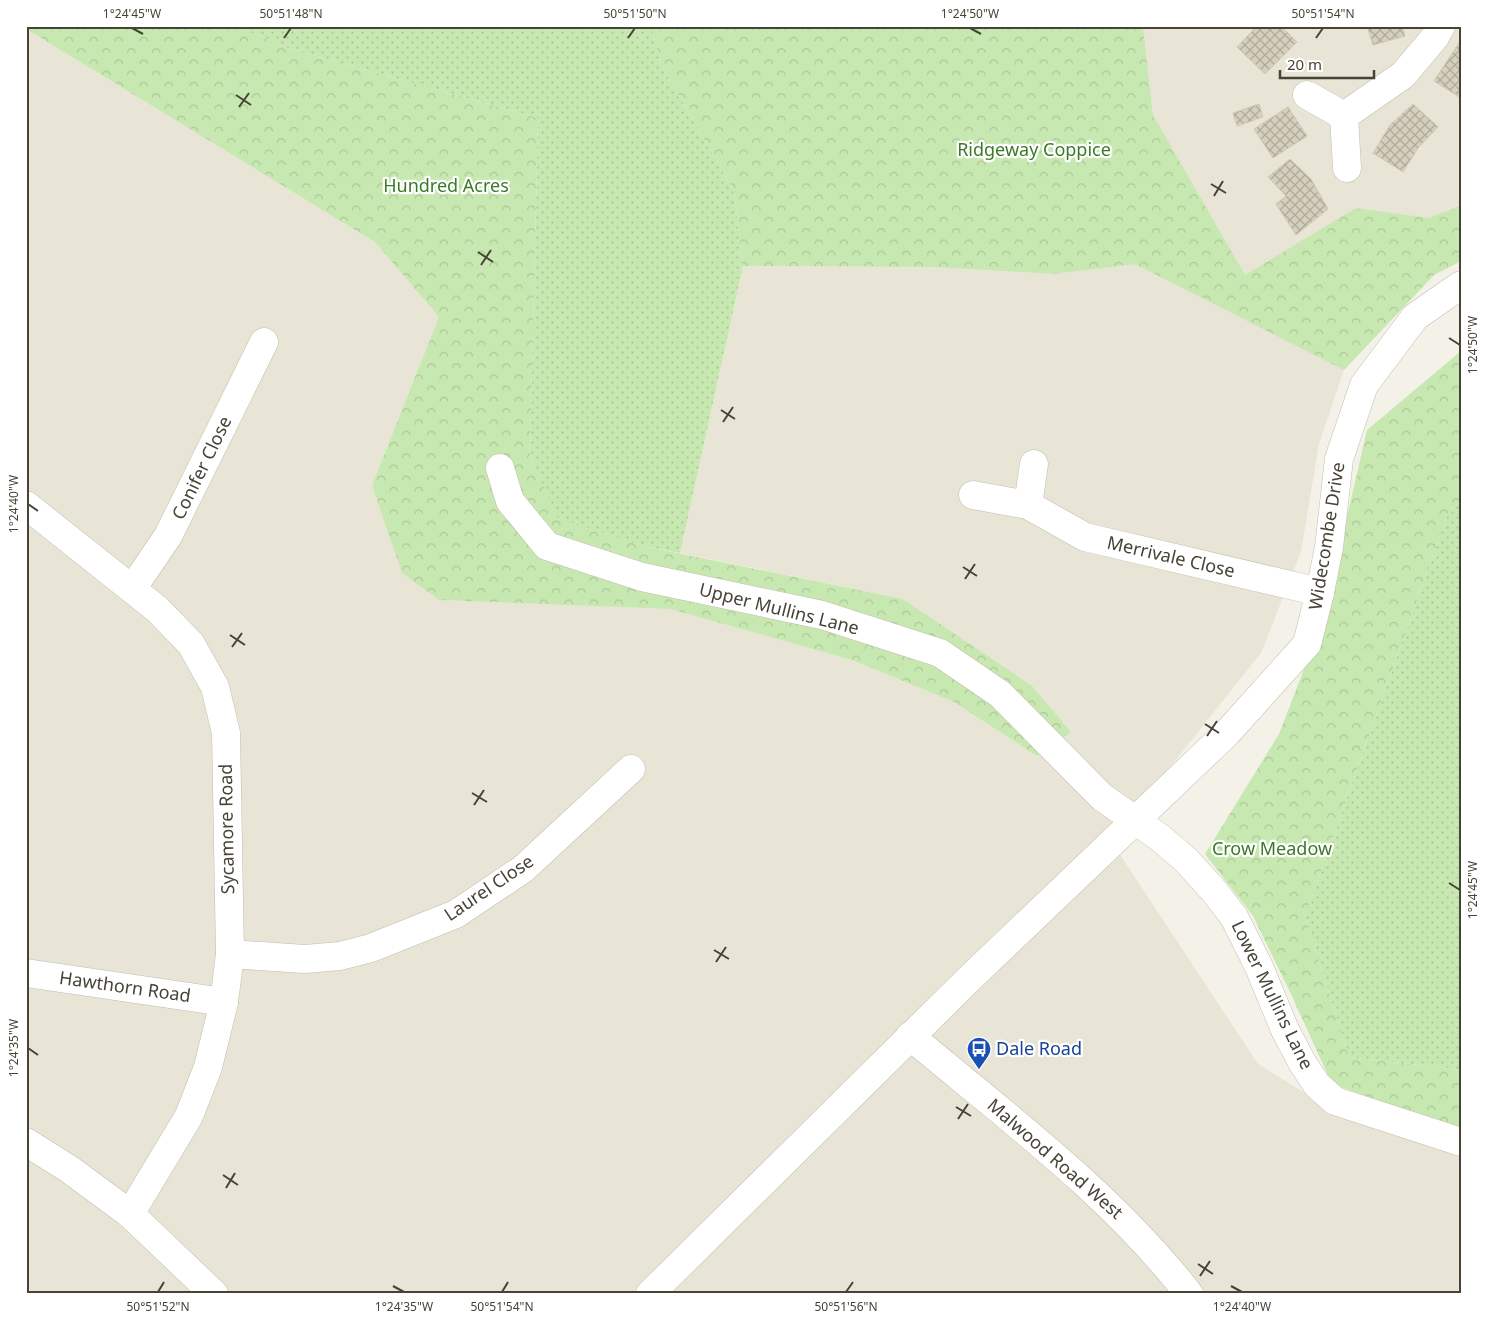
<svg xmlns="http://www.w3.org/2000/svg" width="1487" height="1320" font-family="'Noto Sans',sans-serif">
	<defs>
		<pattern id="grass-dots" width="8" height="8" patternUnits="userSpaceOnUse" patternTransform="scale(1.25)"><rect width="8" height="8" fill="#c7e8b0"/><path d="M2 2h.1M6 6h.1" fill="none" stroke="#acc898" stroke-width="1.8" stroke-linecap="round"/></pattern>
		<pattern id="forest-crowns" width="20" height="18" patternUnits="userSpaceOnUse" patternTransform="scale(1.25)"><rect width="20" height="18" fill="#c7e8b0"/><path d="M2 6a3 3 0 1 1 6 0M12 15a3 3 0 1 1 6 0" fill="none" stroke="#acc898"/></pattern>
		<pattern id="building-cross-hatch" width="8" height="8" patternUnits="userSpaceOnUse" patternTransform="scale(1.25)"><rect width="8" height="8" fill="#d6cfbd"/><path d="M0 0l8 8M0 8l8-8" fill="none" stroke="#afaa9a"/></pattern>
	</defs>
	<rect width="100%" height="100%" fill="#f4f2e8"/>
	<polygon fill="#e8e5d6" points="1143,26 1461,26 1461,261 1434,275 1344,370 1319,444 1301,552 1261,653 1111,841 1258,1064 1344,1117 1461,1154 1461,1294 26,1294 26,29 375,242 439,317 372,485 439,600 670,609 852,660 954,702 1037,756 1070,732 903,599 680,553 743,266 932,267 1053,274 1153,115"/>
	<g fill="url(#grass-dots)">
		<polygon points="236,26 651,26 661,64 734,191 743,266 680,553 643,546 556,518 530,454 538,118 288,48"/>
		<polygon points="1461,501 1461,1070 1349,1057 1305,916 1448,513"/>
	</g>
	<g fill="url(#forest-crowns)">
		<polygon points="26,26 236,26 288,48 538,118 530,454 556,517 643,546 903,599 1032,686 1071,732 1037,756 954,702 852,660 670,609 439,600 402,573 372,485 439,317 375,242 26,29"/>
		<polygon points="651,26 1143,26 1153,115 1245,275 1356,208 1428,218 1461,206 1461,261 1434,275 1344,370 1135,264 1053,274 932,267 743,266 734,191 661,64"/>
		<polygon points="1461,351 1461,501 1448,513 1305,916 1349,1057 1461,1070 1461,1130 1332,1084 1290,992 1253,916 1205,854 1279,734 1323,620 1367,430"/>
	</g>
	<g fill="url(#building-cross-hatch)" stroke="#d0c8b0">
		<polygon points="1257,26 1281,26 1297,42 1265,74 1237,47"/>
		<polygon points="1367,26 1402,26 1405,36 1373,45"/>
		<polygon points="1459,43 1461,44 1461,98 1434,81"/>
		<polygon points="1259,104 1263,117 1237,126 1233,113"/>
		<polygon points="1413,104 1438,127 1418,148 1403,172 1373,153 1390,125"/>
		<polygon points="1288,107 1307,136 1273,158 1254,129"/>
		<polygon points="1290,159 1311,179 1328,209 1296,235 1276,204 1286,196 1268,177"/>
	</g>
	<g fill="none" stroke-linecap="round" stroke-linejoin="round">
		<defs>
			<g id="minor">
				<polyline points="1307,95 1344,116 1403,75 1435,37 1441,26"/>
				<polyline points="1344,116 1347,168"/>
				<polyline points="500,468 510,501 547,546 642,577 822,615 940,653 1000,694 1102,797 1159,837 1186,860 1214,891 1234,917 1259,967 1285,1030 1303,1064 1317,1085 1335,1101 1461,1142"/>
				<polyline points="973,495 1028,505 1085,537 1320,592"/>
				<polyline points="26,505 157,609 191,644 215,687 226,733 230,954 224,1002 208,1067 189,1116 130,1214"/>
				<polyline points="1028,505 1034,464"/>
				<polyline points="132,589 168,536 264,342"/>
				<polyline points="230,954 305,959 340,956 371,948 456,914 523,869 631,769"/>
				<polyline points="26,973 224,1002"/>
				<path d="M 910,1036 C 1007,1117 1111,1194 1189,1294"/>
				<polyline points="26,1142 69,1169 130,1214 214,1294"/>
				<polyline points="650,1294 971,977 1227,733 1307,644 1320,592 1329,547 1339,459 1364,385 1415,317 1461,285"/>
			</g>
		</defs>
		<use href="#minor" stroke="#c2bead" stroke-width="29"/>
		<use href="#minor" stroke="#fff" stroke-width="28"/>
	</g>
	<path fill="none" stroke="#474336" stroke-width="2" d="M 132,28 L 143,34M 970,28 L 981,34M 284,38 L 291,28M 628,38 L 635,28M 1316,38 L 1323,28M 236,95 L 251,105M 239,107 L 249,93M 1211,184 L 1226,193M 1214,196 L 1223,181M 478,252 L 493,262M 481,265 L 491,250M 1449,338 L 1460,345M 721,410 L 735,419M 723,422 L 733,407M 28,504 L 38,511M 963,567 L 977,576M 965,579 L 975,564M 230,635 L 245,645M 232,647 L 242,633M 1205,724 L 1219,733M 1207,736 L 1217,721M 472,793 L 487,802M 474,805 L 484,790M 1449,883 L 1460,890M 714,950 L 729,959M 716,962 L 726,947M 28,1048 L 38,1055M 956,1107 L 971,1116M 958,1119 L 968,1104M 223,1175 L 238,1185M 226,1188 L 235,1173M 1198,1264 L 1213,1274M 1200,1276 L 1210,1261M 393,1286 L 404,1292M 1231,1286 L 1242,1292M 158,1292 L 164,1282M 502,1292 L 508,1282M 846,1292 L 853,1282"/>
	<defs>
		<symbol id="bus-pin" viewBox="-11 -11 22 30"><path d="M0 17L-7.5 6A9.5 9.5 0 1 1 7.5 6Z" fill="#1a4fb4" stroke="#fff"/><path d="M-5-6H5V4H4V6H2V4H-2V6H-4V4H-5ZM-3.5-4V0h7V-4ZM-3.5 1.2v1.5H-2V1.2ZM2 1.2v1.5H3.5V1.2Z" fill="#fff"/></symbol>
	</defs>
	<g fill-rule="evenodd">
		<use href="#bus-pin" x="965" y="1035" width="28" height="38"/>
	</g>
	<g text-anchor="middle" stroke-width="4.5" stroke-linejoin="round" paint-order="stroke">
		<g font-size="18" fill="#3c7929" stroke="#fff">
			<text x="1034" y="156">Ridgeway Coppice</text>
			<text x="446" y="192">Hundred Acres</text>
			<text x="1272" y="855">Crow Meadow</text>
		</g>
		<g font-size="18" fill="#474336" stroke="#fff">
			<text transform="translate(202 468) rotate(-64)" y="6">Conifer Close</text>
			<text transform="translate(1327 536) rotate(-81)" y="6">Widecombe Drive</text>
			<text transform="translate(1171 557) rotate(13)" y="6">Merrivale Close</text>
			<text transform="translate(779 609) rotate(14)" y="6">Upper Mullins Lane</text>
			<text transform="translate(227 829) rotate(-91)" y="6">Sycamore Road</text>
			<text transform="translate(489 888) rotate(-34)" y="6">Laurel Close</text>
			<text transform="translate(125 987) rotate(8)" y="6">Hawthorn Road</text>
			<text transform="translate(1272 995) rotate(64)" y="6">Lower Mullins Lane</text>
			<text transform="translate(1055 1159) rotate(41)" y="6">Malwood Road West</text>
		</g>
		<g font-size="18" fill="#164399" stroke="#fff" text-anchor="start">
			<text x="996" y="1055">Dale Road</text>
		</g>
	</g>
	<rect width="1487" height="1320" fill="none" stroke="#ffffff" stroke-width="55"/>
	<path d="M1280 70v8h94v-8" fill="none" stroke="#474336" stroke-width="2.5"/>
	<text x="1287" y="70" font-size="15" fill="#474336" stroke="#ffffff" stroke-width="4" paint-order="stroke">20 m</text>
	<rect x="28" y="28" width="1432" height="1264" fill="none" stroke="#474336" stroke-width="2"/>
	<g font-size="12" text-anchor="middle" fill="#474336">
		<text x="132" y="18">1°24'45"W</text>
		<text x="291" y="18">50°51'48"N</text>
		<text x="635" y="18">50°51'50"N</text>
		<text x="970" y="18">1°24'50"W</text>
		<text x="1323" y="18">50°51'54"N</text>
		<text transform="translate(1473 345) rotate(-90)" y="4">1°24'50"W</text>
		<text transform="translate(14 504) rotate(-90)" y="4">1°24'40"W</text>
		<text transform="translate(1473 890) rotate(-90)" y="4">1°24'45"W</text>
		<text transform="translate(14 1048) rotate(-90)" y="4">1°24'35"W</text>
		<text x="158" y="1311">50°51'52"N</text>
		<text x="404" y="1311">1°24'35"W</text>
		<text x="502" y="1311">50°51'54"N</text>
		<text x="846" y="1311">50°51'56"N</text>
		<text x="1242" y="1311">1°24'40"W</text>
	</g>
</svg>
